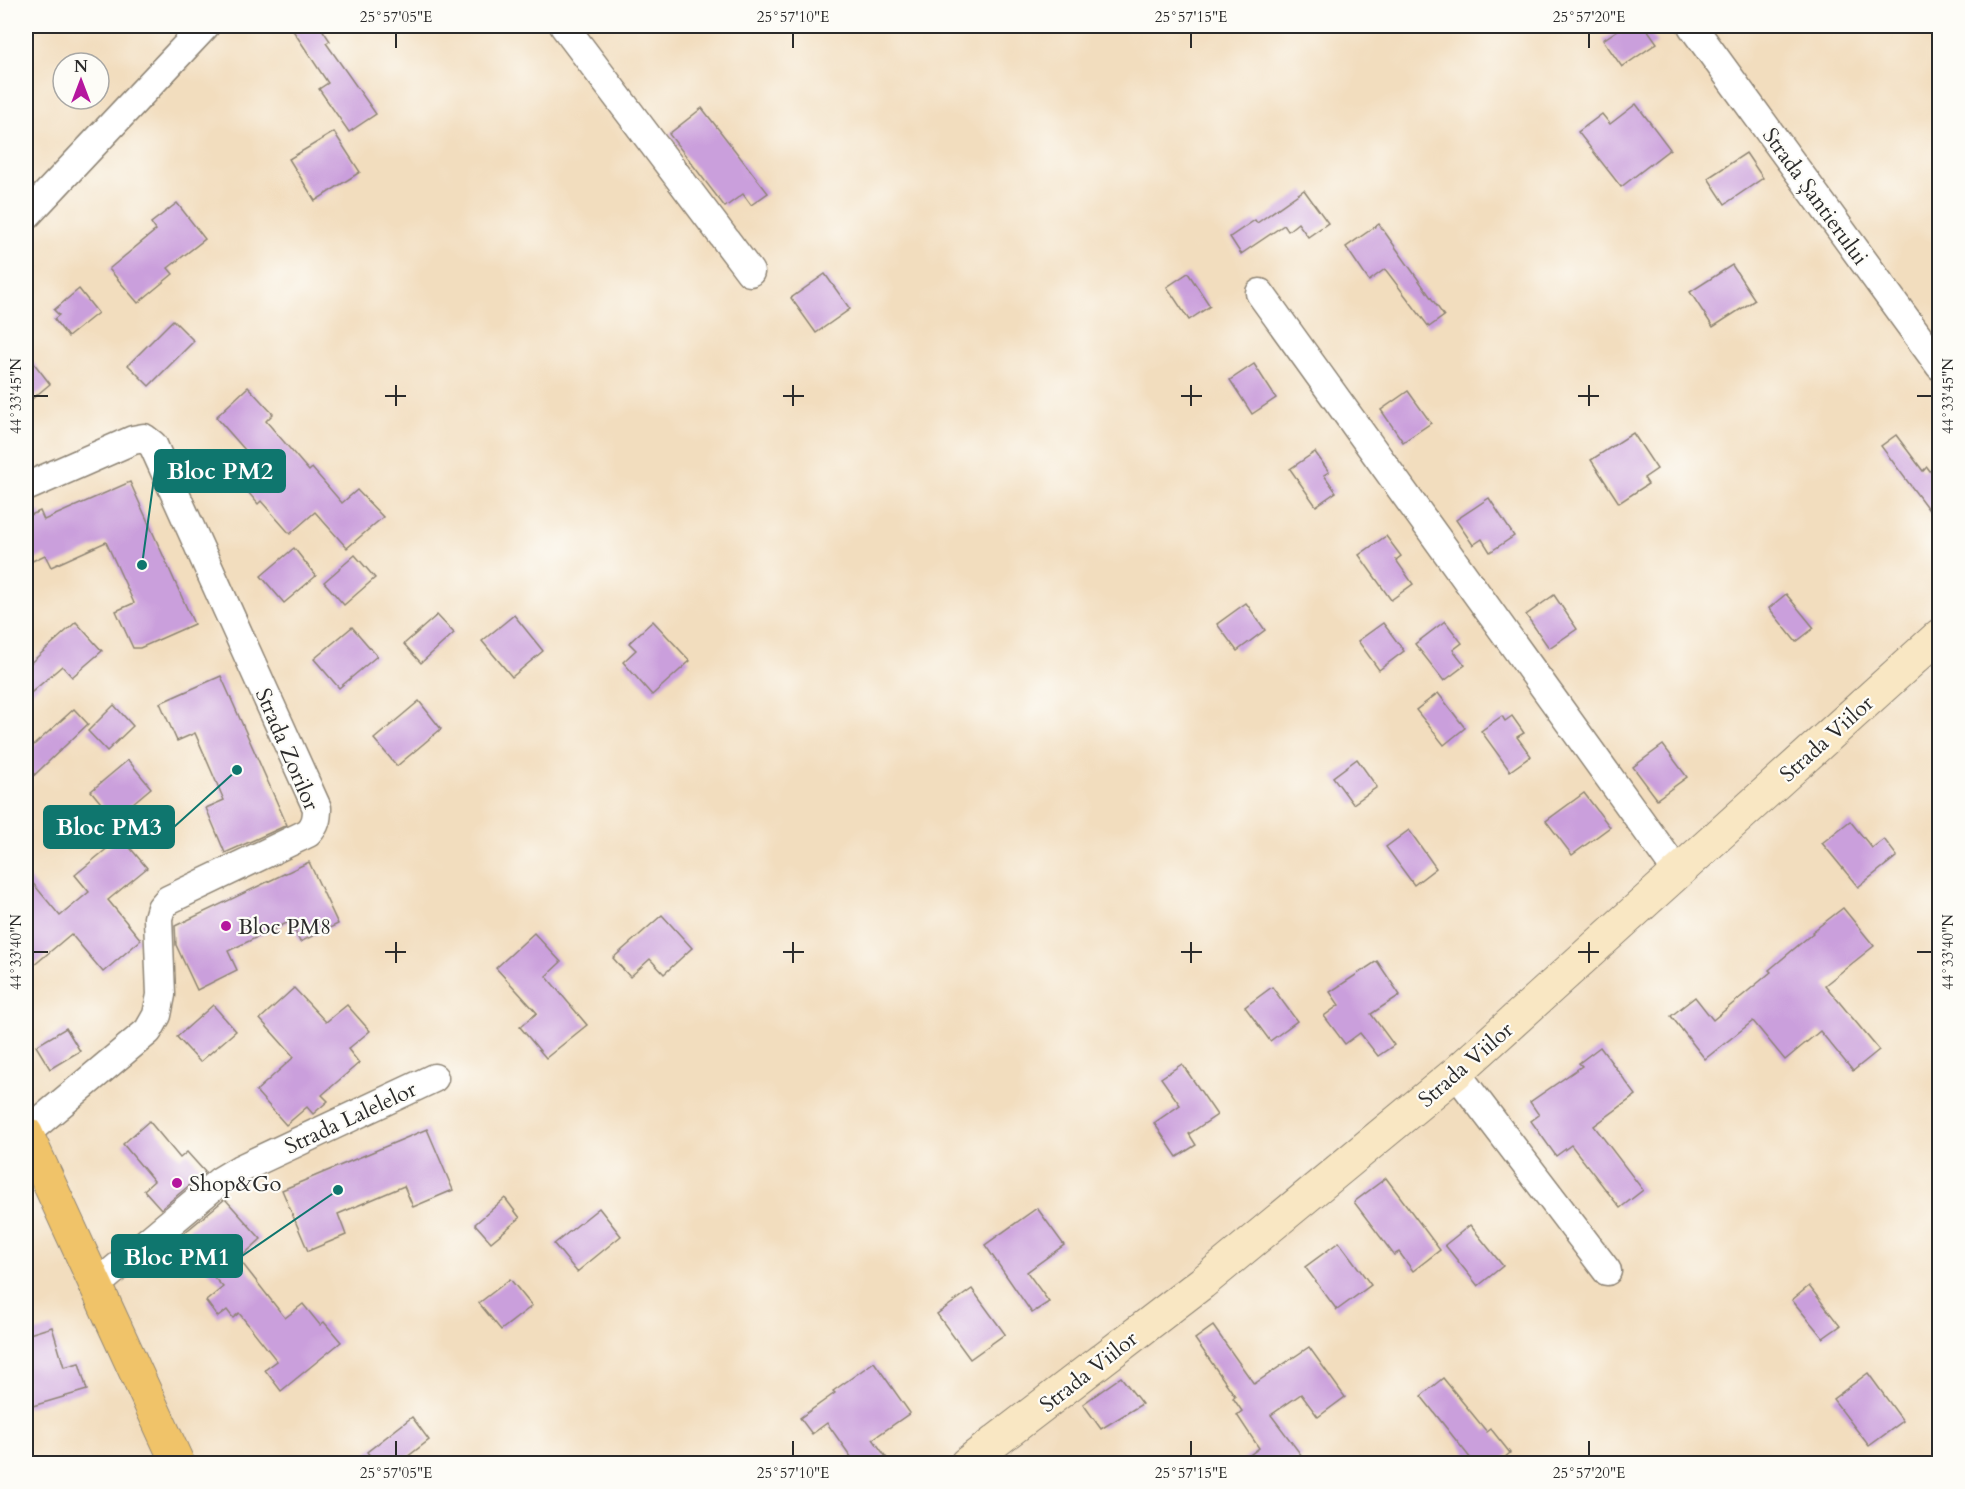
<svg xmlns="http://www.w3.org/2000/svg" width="1965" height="1489" font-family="Cardo,serif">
	<rect width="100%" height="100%" fill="#fdfcf7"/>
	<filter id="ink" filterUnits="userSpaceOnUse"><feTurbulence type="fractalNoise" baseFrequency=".0167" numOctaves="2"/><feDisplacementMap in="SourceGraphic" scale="12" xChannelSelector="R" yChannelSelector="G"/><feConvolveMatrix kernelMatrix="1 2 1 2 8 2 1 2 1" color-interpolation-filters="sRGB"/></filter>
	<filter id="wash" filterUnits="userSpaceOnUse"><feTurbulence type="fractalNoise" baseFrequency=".008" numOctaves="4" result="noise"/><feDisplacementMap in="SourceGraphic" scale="24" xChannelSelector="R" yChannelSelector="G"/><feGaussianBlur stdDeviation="1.35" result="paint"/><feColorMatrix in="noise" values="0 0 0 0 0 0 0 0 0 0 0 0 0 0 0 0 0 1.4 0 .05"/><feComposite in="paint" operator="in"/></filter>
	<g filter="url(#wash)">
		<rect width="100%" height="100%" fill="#f2ddbe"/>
		<g id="blocks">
			<g fill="#ca9fdc">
				<polygon points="290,26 320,26 330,41 326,43 376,114 349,132 319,89 328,83"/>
				<polygon points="1624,26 1645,26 1657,43 1622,67 1603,40"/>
				<polygon points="1636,104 1670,149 1621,187 1578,132 1602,114 1610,124"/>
				<polygon points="702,108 768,193 751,205 743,194 725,207 669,134"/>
				<polygon points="334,132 360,172 315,201 289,159"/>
				<polygon points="1746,153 1763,178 1725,204 1708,178"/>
				<polygon points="1304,190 1328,223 1308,237 1298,223 1288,231 1284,225 1241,254 1230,237 1255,220 1257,223"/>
				<polygon points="177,203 205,239 168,268 173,274 138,303 109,269 156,230 151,223"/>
				<polygon points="1379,224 1444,316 1429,327 1385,269 1369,281 1346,247"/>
				<polygon points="1732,265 1755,300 1713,327 1690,292"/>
				<polygon points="1188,273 1210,306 1189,320 1167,287"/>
				<polygon points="825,274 850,309 816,333 791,298"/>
				<polygon points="79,289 98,313 68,337 54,319 59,315 54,310"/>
				<polygon points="173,320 194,341 149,386 128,365"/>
				<polygon points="26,353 50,384 26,404"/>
				<polygon points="1254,364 1276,398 1252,414 1230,380"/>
				<polygon points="248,387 273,414 266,421 309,471 312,468 342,503 357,490 383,517 347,548 315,512 290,534 261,501 258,504 234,475 253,459 216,417"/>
				<polygon points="1408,391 1431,423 1403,442 1381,410"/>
				<polygon points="1633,433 1657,469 1644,478 1648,484 1619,503 1591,460"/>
				<polygon points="1896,435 1923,471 1927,467 1940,484 1940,525 1881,446"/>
				<polygon points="1315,452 1329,472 1324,475 1336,492 1316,506 1290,469"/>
				<polygon points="130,482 194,624 140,648 133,648 116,611 134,603 106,542 51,567 45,555 26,564 26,517 40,511 44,520"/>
				<polygon points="1489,498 1514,536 1490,552 1482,539 1473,545 1456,520"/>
				<polygon points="1386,536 1401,556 1396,560 1413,584 1391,600 1359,555"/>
				<polygon points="294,548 316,576 284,603 261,576"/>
				<polygon points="355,555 375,578 344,605 324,582"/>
				<polygon points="1786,594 1814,628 1796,642 1769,608"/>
				<polygon points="1554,595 1577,629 1549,648 1526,615"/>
				<polygon points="1246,603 1265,630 1237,651 1217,624"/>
				<polygon points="437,615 454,633 421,663 404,644"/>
				<polygon points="514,615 543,651 512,677 482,641"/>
				<polygon points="653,621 690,661 652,695 623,662 636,650 629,643"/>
				<polygon points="1445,621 1462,643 1453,650 1465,665 1444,681 1415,644"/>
				<polygon points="76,622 102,651 72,677 62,666 26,697 26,667"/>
				<polygon points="1383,623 1404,651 1379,670 1358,641"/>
				<polygon points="352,627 377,656 339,688 314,659"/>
				<polygon points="221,676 287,825 225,853 206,808 224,800 195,733 177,741 160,703"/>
				<polygon points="1438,693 1465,728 1444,745 1416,710"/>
				<polygon points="419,701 441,729 397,766 374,739"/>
				<polygon points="114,705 133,726 107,751 88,731"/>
				<polygon points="74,709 88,724 26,783 26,752"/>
				<polygon points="1502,716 1505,721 1512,716 1524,733 1517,737 1531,756 1510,771 1481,731"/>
				<polygon points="1663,745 1687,777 1657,799 1633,767"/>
				<polygon points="1357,759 1377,787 1353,804 1333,777"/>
				<polygon points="128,760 151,788 114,819 91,791"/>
				<polygon points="1584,793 1610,827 1572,855 1546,821"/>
				<polygon points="1850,821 1872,848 1884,839 1897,856 1858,887 1822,843"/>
				<polygon points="1409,830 1436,868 1414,885 1386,847"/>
				<polygon points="121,837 147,868 108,900 141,940 103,972 71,934 26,972 26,875 60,916 89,892 75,875"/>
				<polygon points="309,862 338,924 300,942 291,921 228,951 237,970 197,990 176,945 175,926"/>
				<polygon points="1843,908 1874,946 1825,985 1879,1050 1853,1071 1820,1031 1785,1060 1753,1021 1705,1059 1671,1016 1695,997 1713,1020 1771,972 1769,970 1813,933 1812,932"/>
				<polygon points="662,915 692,948 664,974 650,959 630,977 613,958"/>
				<polygon points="534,933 561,962 546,976 587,1025 546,1058 520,1027 537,1013 496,968"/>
				<polygon points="1377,961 1400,995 1371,1014 1394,1045 1378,1056 1360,1033 1345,1044 1324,1016 1339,1005 1330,992"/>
				<polygon points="1272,987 1297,1021 1270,1041 1245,1007"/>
				<polygon points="294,988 326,1022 347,1005 370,1031 348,1049 359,1063 322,1095 328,1101 313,1114 307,1107 286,1125 256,1091 294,1057 260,1019"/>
				<polygon points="213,1005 236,1031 200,1062 177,1037"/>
				<polygon points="66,1028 80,1051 50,1069 36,1046"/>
				<polygon points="1600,1047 1636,1095 1594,1126 1643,1190 1620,1208 1571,1145 1556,1156 1531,1121 1539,1115 1530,1102 1582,1066 1579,1063"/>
				<polygon points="1182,1064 1217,1115 1189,1134 1196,1145 1177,1157 1154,1123 1180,1105 1161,1078"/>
				<polygon points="149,1121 180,1158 187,1152 205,1172 161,1209 144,1190 154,1181 123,1144"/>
				<polygon points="427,1129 453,1190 413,1207 404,1186 338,1214 346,1235 308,1251 282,1190"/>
				<polygon points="1386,1178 1440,1250 1413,1271 1399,1252 1394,1255 1354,1202"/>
				<polygon points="505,1198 520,1218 491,1242 475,1224"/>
				<polygon points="225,1199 261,1239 239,1259 285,1318 303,1304 320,1325 324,1322 341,1342 281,1391 265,1370 277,1361 239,1313 233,1318 227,1310 218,1317 206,1301 223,1287 181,1242 186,1237 183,1234"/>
				<polygon points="599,1208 621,1236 577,1272 554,1244"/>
				<polygon points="1037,1208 1064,1245 1027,1272 1049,1302 1032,1313 985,1245"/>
				<polygon points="1470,1225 1503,1266 1478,1286 1445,1245"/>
				<polygon points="1339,1242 1371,1285 1337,1310 1305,1267"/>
				<polygon points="510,1279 532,1306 501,1330 479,1303"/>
				<polygon points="1809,1286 1840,1326 1823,1338 1792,1300"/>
				<polygon points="972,1289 1005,1334 970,1359 937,1314"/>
				<polygon points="1213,1326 1254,1384 1309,1347 1345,1397 1318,1417 1301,1394 1271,1415 1302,1456 1292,1464 1238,1464 1259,1448 1237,1415 1242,1411 1233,1398 1235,1396 1195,1339"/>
				<polygon points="52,1327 64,1367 79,1363 87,1390 26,1408 26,1335"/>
				<polygon points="874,1362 910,1413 873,1439 891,1464 856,1464 827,1423 812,1434 800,1418 835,1393 833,1391"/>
				<polygon points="1868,1373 1903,1421 1869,1446 1833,1399"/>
				<polygon points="1121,1377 1142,1404 1101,1429 1083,1404"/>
				<polygon points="1443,1378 1487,1432 1491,1429 1510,1453 1497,1464 1475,1464 1421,1396"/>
				<polygon points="412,1417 429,1440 398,1464 376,1464 367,1452"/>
			</g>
		</g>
	</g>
	<g filter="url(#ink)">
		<use href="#blocks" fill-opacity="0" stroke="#8e8474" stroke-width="1.5"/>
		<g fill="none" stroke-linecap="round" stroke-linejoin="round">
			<defs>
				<g id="minor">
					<polyline points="564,26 750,272"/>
					<polyline points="1692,26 1940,366"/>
					<polyline points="26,216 205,26"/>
					<polyline points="1260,293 1678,873"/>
					<path d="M 26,487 L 133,440 L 144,438 L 153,445 L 317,808 C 317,818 316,825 308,833 L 168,900 L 161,908 L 158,918 L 161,995 L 157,1015 L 148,1031 L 26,1133"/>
					<polyline points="1456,1073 1607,1271"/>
					<polyline points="95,1286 220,1181 240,1169 434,1078"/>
				</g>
				<polyline id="secondary" points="966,1464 1202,1283 1456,1073 1940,635"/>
				<polyline id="primary" points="26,1133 178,1464"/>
			</defs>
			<use href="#minor" stroke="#8e8474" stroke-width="31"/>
			<use href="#secondary" stroke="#8e8474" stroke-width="35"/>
			<use href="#primary" stroke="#8e8474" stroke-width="35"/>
			<use href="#minor" stroke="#fff" stroke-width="28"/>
			<use href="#secondary" stroke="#f9e7c3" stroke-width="33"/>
			<use href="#primary" stroke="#f0c369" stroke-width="33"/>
		</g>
	</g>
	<path fill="none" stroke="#2b2b2b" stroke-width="2" d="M 396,33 L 396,48M 793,33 L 793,48M 1191,33 L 1191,48M 1589,33 L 1589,48M 396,385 L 396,406M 793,385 L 793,406M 1191,385 L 1191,406M 1589,385 L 1589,406M 33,396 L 48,396M 385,396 L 406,396M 783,396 L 804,396M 1181,396 L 1202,396M 1578,396 L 1599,396M 1917,396 L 1932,396M 396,942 L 396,963M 793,942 L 793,963M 1191,942 L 1191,963M 1589,942 L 1589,963M 33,952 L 48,952M 385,952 L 406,952M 783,952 L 804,952M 1181,952 L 1202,952M 1578,952 L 1599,952M 1917,952 L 1932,952M 396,1441 L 396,1456M 793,1441 L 793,1456M 1191,1441 L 1191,1456M 1589,1441 L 1589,1456"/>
	<g fill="#b5179e" stroke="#fdfcf7" stroke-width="2">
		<circle cx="226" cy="926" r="6"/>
		<circle cx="177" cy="1183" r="6"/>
	</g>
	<g text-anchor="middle" stroke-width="4.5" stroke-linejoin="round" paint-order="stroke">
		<g font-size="22" fill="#2b2b2b" stroke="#fdfcf7">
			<text transform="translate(1816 196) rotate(54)" y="8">Strada Șantierului</text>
			<text transform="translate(1826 738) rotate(-42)" y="8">Strada Viilor</text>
			<text transform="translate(288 749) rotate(67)" y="8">Strada Zorilor</text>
			<text transform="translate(1465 1064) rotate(-41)" y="8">Strada Viilor</text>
			<text transform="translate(350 1117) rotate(-25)" y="8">Strada Lalelelor</text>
			<text transform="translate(1088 1371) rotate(-38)" y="8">Strada Viilor</text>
		</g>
		<g font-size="22" fill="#2b2b2b" stroke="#fdfcf7" text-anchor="start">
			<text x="238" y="934">Bloc PM8</text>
			<text x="189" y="1191">Shop&amp;Go</text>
		</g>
	</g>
	<path fill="none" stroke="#0f766e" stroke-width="2" d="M142 565L155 471M237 770L174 827M338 1190L242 1256"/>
	<g fill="#0f766e" stroke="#fdfcf7" stroke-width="2">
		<circle cx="142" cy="565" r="6"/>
		<circle cx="237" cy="770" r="6"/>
		<circle cx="338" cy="1190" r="6"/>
	</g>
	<g fill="#0f766e" stroke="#0f766e" stroke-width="2">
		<rect x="155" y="450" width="130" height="42" rx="6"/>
		<rect x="44" y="806" width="130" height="42" rx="6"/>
		<rect x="112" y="1235" width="130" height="42" rx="6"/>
	</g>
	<g font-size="24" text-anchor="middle" font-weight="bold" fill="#fff">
		<text x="220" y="479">Bloc PM2</text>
		<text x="109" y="835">Bloc PM3</text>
		<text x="177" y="1265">Bloc PM1</text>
	</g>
	<rect width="1965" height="1489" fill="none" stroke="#fdfcf7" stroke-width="66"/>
	<g transform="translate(81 81)"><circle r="28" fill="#fdfcf7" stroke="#a9a8a5" stroke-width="1.5"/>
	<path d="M0-4.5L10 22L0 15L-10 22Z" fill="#b5179e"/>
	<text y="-9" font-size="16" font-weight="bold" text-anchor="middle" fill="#2b2b2b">N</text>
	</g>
	<rect x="33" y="33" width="1899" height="1423" fill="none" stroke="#2b2b2b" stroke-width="2"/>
	<g font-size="15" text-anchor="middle" fill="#2b2b2b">
		<text x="396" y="22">25°57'05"E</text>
		<text x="793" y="22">25°57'10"E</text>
		<text x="1191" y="22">25°57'15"E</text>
		<text x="1589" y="22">25°57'20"E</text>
		<text transform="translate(16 396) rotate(-90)" y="5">44°33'45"N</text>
		<text transform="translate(1948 396) rotate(-90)" y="5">44°33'45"N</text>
		<text transform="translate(16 952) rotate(-90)" y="5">44°33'40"N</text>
		<text transform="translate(1948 952) rotate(-90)" y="5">44°33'40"N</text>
		<text x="396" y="1478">25°57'05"E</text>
		<text x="793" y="1478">25°57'10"E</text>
		<text x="1191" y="1478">25°57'15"E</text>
		<text x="1589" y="1478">25°57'20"E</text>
	</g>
</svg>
